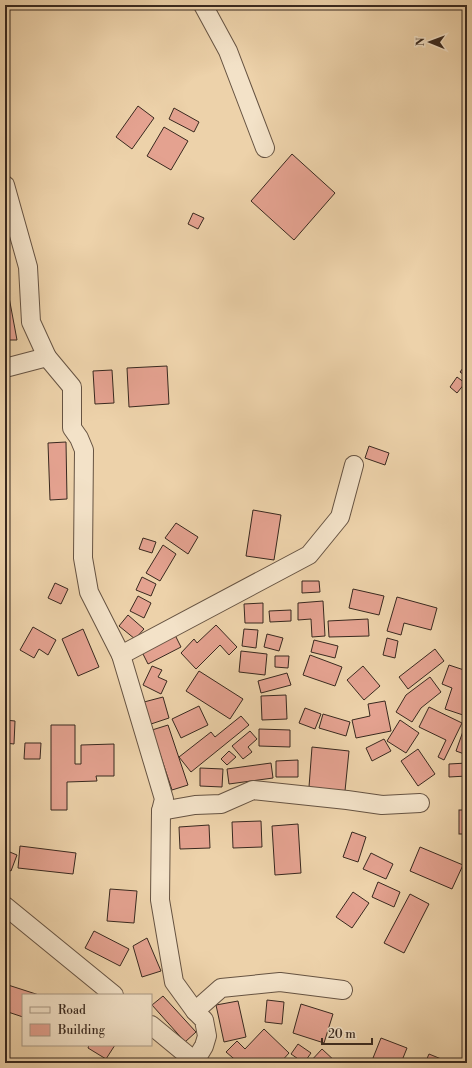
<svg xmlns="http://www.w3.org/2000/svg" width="472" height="1068" font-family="'Libre Bodoni',serif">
	<rect width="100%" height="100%" fill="#edd2aa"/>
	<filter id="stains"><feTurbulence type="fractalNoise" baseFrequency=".005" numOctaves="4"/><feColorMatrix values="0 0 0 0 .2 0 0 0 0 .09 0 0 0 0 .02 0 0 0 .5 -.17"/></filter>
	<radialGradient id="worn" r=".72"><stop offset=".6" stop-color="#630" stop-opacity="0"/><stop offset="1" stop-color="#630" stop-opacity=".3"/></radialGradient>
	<g fill="#e4a290" stroke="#39291f">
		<polygon points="138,106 154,118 132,149 116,137"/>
		<polygon points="174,108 199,122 194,132 169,119"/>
		<polygon points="164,127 188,141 171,170 147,156"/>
		<polygon points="292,154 335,193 294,240 251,201"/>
		<polygon points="193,213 204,218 198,229 188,224"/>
		<polygon points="5,281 6,281 17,340 5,340"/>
		<polygon points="467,363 467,377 460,372"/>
		<polygon points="167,366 169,404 129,407 127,368"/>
		<polygon points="112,370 114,403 95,404 93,371"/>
		<polygon points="457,377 465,383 457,393 450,387"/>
		<polygon points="66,442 67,499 50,500 48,443"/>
		<polygon points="369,446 389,453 385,465 365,458"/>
		<polygon points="253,510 281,515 274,560 246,556"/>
		<polygon points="176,523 198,537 188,554 165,538"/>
		<polygon points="143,538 156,542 152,553 139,549"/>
		<polygon points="163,545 176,554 160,581 146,573"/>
		<polygon points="142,577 156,584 151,596 136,590"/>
		<polygon points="302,581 319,581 320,592 302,593"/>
		<polygon points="55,583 68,589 61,604 48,598"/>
		<polygon points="353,589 384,596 379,615 349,608"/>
		<polygon points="138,596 151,603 144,618 130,611"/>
		<polygon points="397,597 437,608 431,630 404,623 401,635 387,631"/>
		<polygon points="323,601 325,636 312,637 311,619 298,620 298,603"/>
		<polygon points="263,603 263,623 245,623 244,604"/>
		<polygon points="291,610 291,621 270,622 269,611"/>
		<polygon points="128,615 144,629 135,639 119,626"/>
		<polygon points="368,619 369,636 329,637 328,621"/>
		<polygon points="216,625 237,647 229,655 220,645 196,669 181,653 194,639 197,643"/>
		<polygon points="33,627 56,640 48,655 39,649 34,658 20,650"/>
		<polygon points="83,629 99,667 78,676 62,639"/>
		<polygon points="244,629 258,630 256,648 242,646"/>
		<polygon points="267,634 283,638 279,651 264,647"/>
		<polygon points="175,635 181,647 148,664 142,652"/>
		<polygon points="387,638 398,641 395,658 383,655"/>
		<polygon points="314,640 338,646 335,658 311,652"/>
		<polygon points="435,649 444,661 408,689 399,677"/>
		<polygon points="241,651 267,654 265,675 239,672"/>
		<polygon points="310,655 342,667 335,686 303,675"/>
		<polygon points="275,656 289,656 288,668 275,667"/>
		<polygon points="449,665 467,671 467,705 463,715 445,709 452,688 442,684"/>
		<polygon points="152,666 162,670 158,677 167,681 161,694 143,685"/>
		<polygon points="363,666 380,686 364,700 347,680"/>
		<polygon points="199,671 243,699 230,719 186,691"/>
		<polygon points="287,673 291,685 261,693 258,681"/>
		<polygon points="430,677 441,692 421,708 412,722 396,712 406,695"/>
		<polygon points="286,695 287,719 262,720 261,696"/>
		<polygon points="163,697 169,718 151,724 144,702"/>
		<polygon points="385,701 391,731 356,738 352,720 370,716 368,704"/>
		<polygon points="199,706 208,725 181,738 172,719"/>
		<polygon points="429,707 462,723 444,760 438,757 446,740 419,727"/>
		<polygon points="305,708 321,714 315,729 299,723"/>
		<polygon points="323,714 350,722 346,736 319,728"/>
		<polygon points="241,716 249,725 191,772 179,757 211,732 215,737"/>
		<polygon points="5,720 15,721 14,744 5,743"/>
		<polygon points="400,720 419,733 406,753 387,741"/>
		<polygon points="467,720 467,755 456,751"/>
		<polygon points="51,725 75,725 75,764 81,764 81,745 114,744 114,776 96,776 97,781 67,782 67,810 51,810"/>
		<polygon points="168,725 188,785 172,790 152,730"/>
		<polygon points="259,729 290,730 290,747 259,746"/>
		<polygon points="250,731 257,739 248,747 252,752 243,759 232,746"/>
		<polygon points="384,739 391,751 372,761 366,748"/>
		<polygon points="25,743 41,743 40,759 24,759"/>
		<polygon points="312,747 349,751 345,791 309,787"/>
		<polygon points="418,749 435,774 418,786 401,761"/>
		<polygon points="229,751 236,757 227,765 221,759"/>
		<polygon points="298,760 298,777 276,777 276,761"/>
		<polygon points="271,763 273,778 229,784 227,769"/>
		<polygon points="467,763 467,776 449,777 449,764"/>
		<polygon points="200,768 223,769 222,787 200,786"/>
		<rect x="459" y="810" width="8" height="24"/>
		<polygon points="261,821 262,847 233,848 232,822"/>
		<polygon points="298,824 301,873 275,875 272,826"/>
		<polygon points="209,825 210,848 180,849 179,827"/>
		<polygon points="352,832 366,837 358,862 343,857"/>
		<polygon points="20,846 76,853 73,874 18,868"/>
		<polygon points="420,847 463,865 452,889 410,871"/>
		<polygon points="5,850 17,855 11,871 5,868"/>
		<polygon points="371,853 393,864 386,879 363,869"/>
		<polygon points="378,882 400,892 394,907 372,897"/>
		<polygon points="110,889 137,891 134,923 107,921"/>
		<polygon points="353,892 369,903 352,928 336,917"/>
		<polygon points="410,894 429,904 404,953 384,943"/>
		<polygon points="94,931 129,949 120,966 85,948"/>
		<polygon points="147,938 161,971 142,977 133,946"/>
		<polygon points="5,984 39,995 23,995 23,1017 5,1011"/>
		<polygon points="163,996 196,1032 185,1042 152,1005"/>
		<polygon points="267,1000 284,1002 282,1024 265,1022"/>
		<polygon points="238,1001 246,1037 224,1042 216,1005"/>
		<polygon points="301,1004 333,1014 324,1043 293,1033"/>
		<polygon points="264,1029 289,1053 280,1063 239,1063 226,1052 237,1041 245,1049"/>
		<polygon points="381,1038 407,1048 401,1063 386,1063 373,1058"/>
		<polygon points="298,1044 311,1053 304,1063 291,1054"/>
		<polygon points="89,1045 115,1045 106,1059 88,1048"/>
		<polygon points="322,1049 337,1063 309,1063"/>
		<polygon points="429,1054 451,1063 425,1063"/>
	</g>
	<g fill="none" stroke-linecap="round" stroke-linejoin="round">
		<defs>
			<g id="minor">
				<polyline points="203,5 228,51 265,148"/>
				<polyline points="5,185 28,267 31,322 47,357 72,387 72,428 79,438 84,450 83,558 89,592 121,655 164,799 161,811 160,900 174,982 195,1011 204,1020 207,1036 204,1046 195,1061"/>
				<polyline points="5,368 47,357"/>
				<polyline points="121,655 309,555 340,517 354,465"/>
				<polyline points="161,811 195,805 221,804 253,790 347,800 382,805 420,803"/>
				<polyline points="5,906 114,995"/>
				<polyline points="195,1011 221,988 280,982 343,990"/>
				<polyline points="151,1025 197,1063"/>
			</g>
		</defs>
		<use href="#minor" stroke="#665342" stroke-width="20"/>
		<use href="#minor" stroke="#f3e2c8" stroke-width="18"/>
	</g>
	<rect width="472" height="1068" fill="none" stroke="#edd2aa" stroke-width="20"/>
	<rect x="6" y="6" width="460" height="1056" fill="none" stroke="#39291f" stroke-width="2"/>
	<rect x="10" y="10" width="452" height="1048" fill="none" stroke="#39291f"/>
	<rect x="22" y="994" width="130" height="52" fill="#f3e2c8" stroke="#a99884"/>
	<rect x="30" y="1007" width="20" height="6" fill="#f3e2c8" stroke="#a99884"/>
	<text x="58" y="1014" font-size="12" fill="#39291f">Road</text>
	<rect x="30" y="1024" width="20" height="12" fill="#e4a290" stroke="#a99884"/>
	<text x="58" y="1034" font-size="12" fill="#39291f">Building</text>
	<g transform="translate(430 42) rotate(271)" stroke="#f3e2c8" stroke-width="3" paint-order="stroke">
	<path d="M0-3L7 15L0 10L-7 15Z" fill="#39291f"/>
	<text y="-6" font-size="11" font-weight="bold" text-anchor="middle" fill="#39291f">N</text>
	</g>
	<path d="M322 1038v6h50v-6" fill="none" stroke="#39291f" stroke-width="2"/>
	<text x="328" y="1038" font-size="12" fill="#39291f" stroke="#f3e2c8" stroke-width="3" paint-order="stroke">20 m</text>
	<rect width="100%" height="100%" filter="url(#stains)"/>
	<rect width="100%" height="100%" fill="url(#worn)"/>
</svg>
